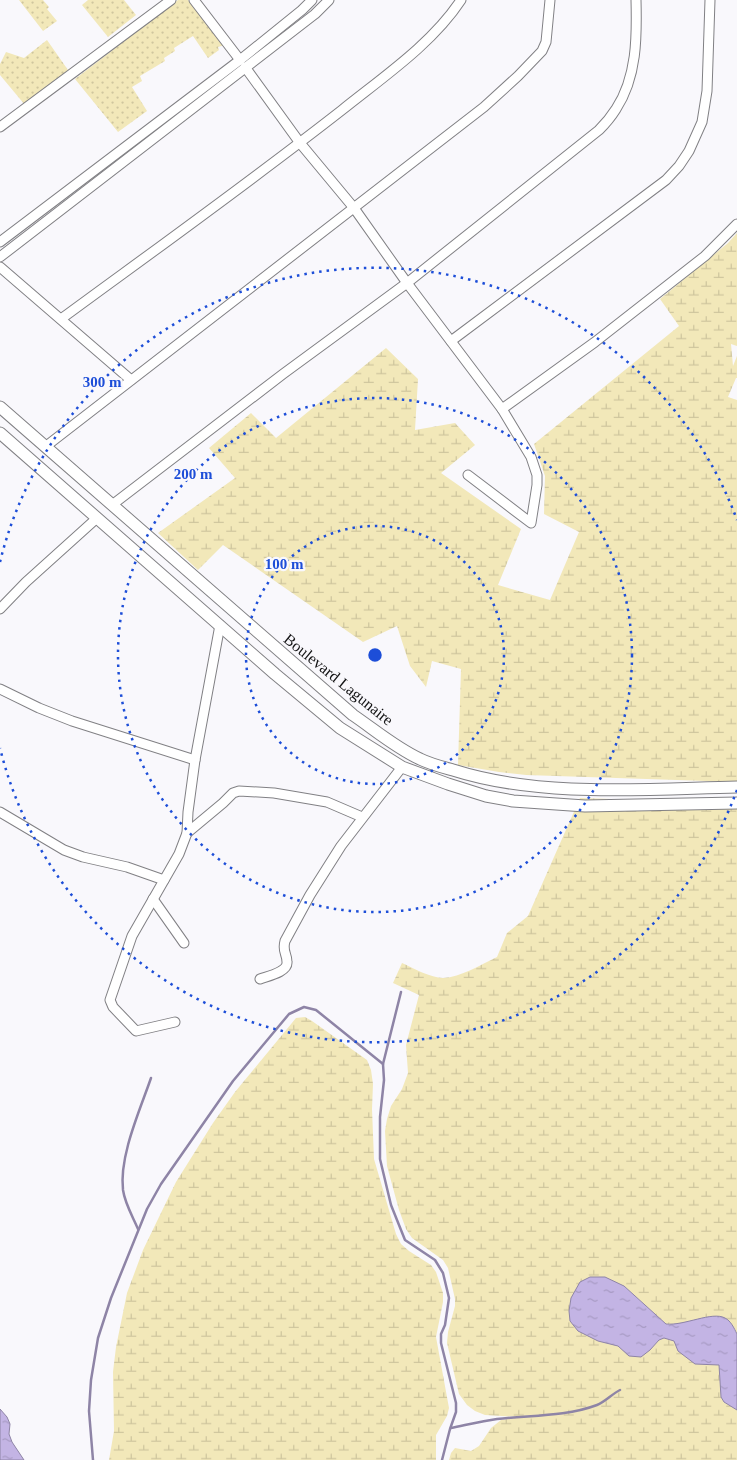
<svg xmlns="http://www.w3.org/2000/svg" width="737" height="1460" font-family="Georgia,serif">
	<defs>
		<pattern id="grass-dots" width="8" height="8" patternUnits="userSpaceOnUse" patternTransform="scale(1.25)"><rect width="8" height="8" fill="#f2e8b9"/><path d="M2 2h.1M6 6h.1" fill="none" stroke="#cfc69e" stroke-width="1.8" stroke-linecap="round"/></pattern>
		<pattern id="wetland-marsh" width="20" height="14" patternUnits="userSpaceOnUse" patternTransform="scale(1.25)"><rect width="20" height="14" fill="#f2e8b9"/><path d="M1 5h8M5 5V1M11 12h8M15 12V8" fill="none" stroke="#cfc69e"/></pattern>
		<pattern id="water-ripples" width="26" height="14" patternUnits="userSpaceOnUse" patternTransform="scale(1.25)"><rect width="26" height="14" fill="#c3b4e4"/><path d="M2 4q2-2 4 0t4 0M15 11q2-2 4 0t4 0" fill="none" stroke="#a79ac3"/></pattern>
	</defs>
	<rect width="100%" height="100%" fill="#f9f8fc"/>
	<g fill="url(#grass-dots)">
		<polygon points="19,0 43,0 49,7 47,9 57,21 43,31"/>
		<polygon points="88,0 124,0 136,15 108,37 82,5"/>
		<polygon points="178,0 188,0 225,45 218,47 219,50 208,58 193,36 174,48 175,51 164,58 165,61 140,76 142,81 132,87 147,111 118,132 75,79"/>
		<polygon points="47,40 68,70 25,105 0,75 0,64 6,52 24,58"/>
	</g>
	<g fill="url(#wetland-marsh)">
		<polygon points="737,233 737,346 731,344 733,366 737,356 737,378 736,378 728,397 737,400 737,782 526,775 499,772 458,765 461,669 432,661 426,687 410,666 397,626 363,642 223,545 198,570 158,533 235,478 209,448 251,413 276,438 386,348 418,379 415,430 455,423 475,445 441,473 521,529 498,585 550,600 579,532 544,514 545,476 534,444 679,326 660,299 728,243"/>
		<path d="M 580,798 L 737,803 L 737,1334 C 719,1300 695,1327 666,1324 L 624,1286 L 598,1341 L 618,1346 L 623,1349 L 650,1350 C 654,1346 658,1338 665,1338 C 676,1338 708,1359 719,1365 L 721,1397 L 724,1402 L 737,1410 L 737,1460 L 449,1460 L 451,1453 L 455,1448 L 471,1451 L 479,1446 L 491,1428 L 501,1420 L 521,1417 L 485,1415 L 475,1411 L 467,1405 L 459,1394 L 447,1343 L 448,1332 L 455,1306 L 455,1299 L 448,1268 L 443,1260 L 412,1238 L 406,1229 L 399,1210 L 387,1166 L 385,1131 L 387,1119 L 391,1106 L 402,1089 L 408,1073 L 406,1045 L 419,995 L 393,983 L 402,963 C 413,968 431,978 443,978 C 461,977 480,965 497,957 L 507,933 L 528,916 Z"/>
		<polygon points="305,1017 312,1021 367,1060 371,1070 373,1084 372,1109 374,1159 396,1234 401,1244 409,1251 431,1265 436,1272 443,1293 443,1302 436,1337 449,1408 447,1416 436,1435 436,1460 109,1460 114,1431 113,1372 116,1347 127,1293 143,1250 176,1182 213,1123 235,1092 296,1018"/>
	</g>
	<g fill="url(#water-ripples)" stroke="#8e84a6">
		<path d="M 590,1277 L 605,1277 L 624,1286 L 666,1324 C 684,1326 712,1311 725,1318 C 731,1321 734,1328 737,1334 L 737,1410 L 724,1402 L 721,1397 L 719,1365 L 695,1364 L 678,1351 L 674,1341 L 664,1338 L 659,1340 L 650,1350 L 641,1357 L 629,1356 L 618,1346 L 598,1341 L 578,1331 L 570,1321 L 569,1311 L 571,1298 L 580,1282 Z"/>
		<polygon points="0,1409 7,1417 10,1424 9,1434 12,1442 24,1460 0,1460"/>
	</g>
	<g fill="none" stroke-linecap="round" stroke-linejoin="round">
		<g stroke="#8e84a6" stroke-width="2.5">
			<polyline points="401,992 383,1064 384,1080 380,1117 380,1159 391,1205 405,1240 435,1260 443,1273 449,1298 445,1325 441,1334 441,1343 456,1403 456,1412 450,1429 442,1460"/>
			<path d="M 138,1229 C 133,1217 125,1204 123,1190 C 119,1156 140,1110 151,1078"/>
			<path d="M 451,1428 C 466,1425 482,1421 497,1419 C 530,1415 565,1417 597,1405 C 605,1402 612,1394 620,1390"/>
			<polyline points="93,1460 89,1411 91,1380 98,1338 111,1298 147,1209 161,1184 233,1081 289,1014 304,1007 316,1010 383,1064"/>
		</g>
		<defs>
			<g id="minor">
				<polyline points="194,0 240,60"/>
				<polyline points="245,67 300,143 354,208 407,283 502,409 531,457 537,475 537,485 531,523 468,475"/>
				<polyline points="0,127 171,0"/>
				<polyline points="0,242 240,60 302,10 312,0"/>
				<polyline points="0,257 315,14 329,0"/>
				<polyline points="0,267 131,380"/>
				<path d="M 61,319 C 155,250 250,182 342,110 C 383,77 432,44 461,0"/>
				<polyline points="451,341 666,180 679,166 689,151 702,122 707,91 710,0"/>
				<polyline points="502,409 595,342 705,256 737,224"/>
				<polyline points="45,447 484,107 518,76 542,51 546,42 550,0"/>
				<path d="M 112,505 L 283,374 L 407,283 L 599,130 C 605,124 611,117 616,109 C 637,77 637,37 636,0"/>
				<polyline points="0,609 26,582 97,518"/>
				<polyline points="0,689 39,708 72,721 195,760"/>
				<polyline points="0,812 64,850 83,857 127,867 164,880"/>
				<polyline points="187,833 223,803 233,793 239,791 274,793 327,802 362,817"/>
				<polyline points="153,899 184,943"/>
				<path d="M 260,979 C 268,976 288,972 287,962 C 287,953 282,952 285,941 L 310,895 L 341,846 L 402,767"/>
				<polyline points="175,1022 136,1031 113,1007 110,1000 132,936 179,854 187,833 188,812 195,760 220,625"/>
			</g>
			<g id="major">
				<path d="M 0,407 L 353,715 C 375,730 396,748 420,759 C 430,764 442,767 453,770 C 541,798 645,789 737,787"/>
				<polyline points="0,433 275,674 340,728 402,767 448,784 486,796 513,801 585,806 737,803"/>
			</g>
		</defs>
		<use href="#minor" stroke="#818084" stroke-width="11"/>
		<use href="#major" stroke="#818084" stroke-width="13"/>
		<use href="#minor" stroke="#fff" stroke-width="9"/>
		<use href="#major" stroke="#fff" stroke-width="11"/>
	</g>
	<g fill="none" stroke="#1d4ed8" stroke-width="2.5" stroke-dasharray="2.5 5">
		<circle cx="375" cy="655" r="129"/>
		<circle cx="375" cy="655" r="257"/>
		<path d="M737 790A386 386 0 0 1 0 748M0 562A386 386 0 0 1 737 520"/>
	</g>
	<g text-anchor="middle" stroke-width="4.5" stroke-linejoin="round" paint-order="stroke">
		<g font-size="16" fill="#141415" stroke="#f9f8fc">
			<text transform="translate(339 679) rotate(39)" y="6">Boulevard Lagunaire</text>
		</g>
	</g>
	<circle cx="375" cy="655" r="8" fill="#1d4ed8" stroke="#f9f8fc" stroke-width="2.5"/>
	<g font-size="15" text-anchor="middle" font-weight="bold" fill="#1d4ed8" stroke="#f9f8fc" stroke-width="4.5" stroke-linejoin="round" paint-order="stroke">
		<text x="102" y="387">300 m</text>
		<text x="193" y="479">200 m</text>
		<text x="284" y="569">100 m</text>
	</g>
</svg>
